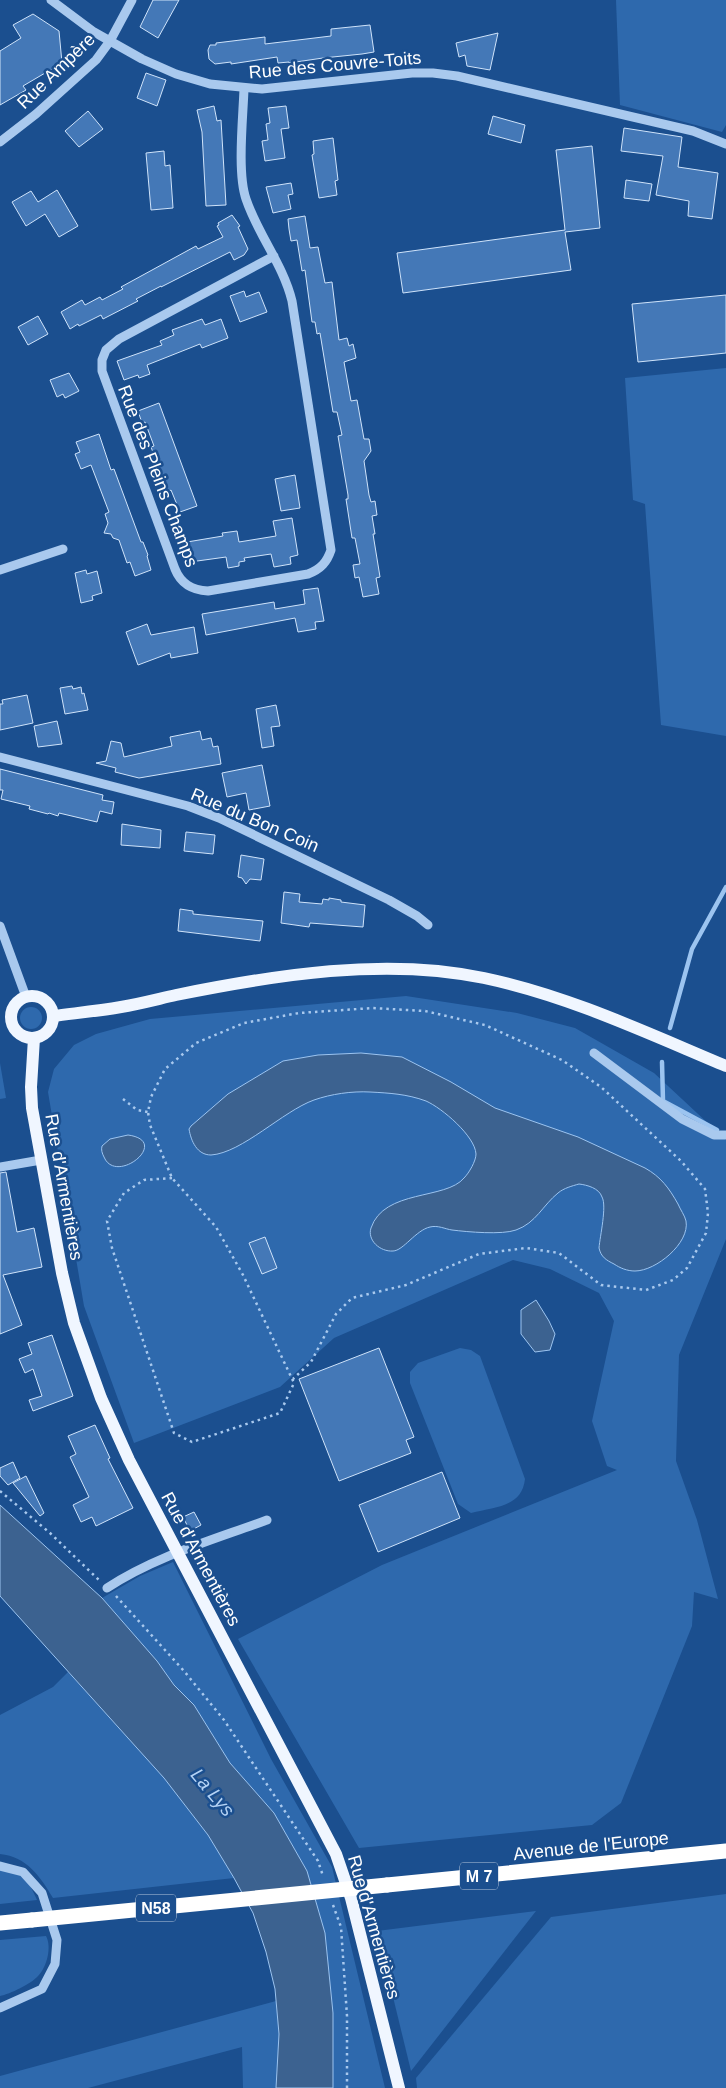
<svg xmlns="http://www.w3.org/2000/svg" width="726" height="2088" font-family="Helvetica,sans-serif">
	<rect width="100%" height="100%" fill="#1b4f8f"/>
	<g fill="#2e69ad">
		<polygon points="616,0 726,0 726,125 722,132 620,105"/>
		<polygon points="726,368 726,736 661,725 645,504 633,500 625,378"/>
		<polygon points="406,996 517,1013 575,1028 654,1073 726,1140 726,1239 679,1355 676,1461 697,1520 718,1599 694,1592 692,1626 621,1803 592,1825 359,1848 238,1639 382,1565 617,1470 607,1466 592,1421 614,1321 599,1293 550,1269 513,1260 334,1338 280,1387 134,1443 84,1306 48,1092 54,1069 74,1045 96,1034 150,1019"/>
		<circle cx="31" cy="1018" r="11"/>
		<polygon points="0,1063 6,1098 0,1099"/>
		<path d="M 460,1348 L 471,1350 L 480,1356 L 525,1479 C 522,1507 495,1507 471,1513 L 458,1504 L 410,1383 L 410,1372 L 418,1363 Z"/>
		<polygon points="173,1562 271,1759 332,1867 385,2088 333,2088 333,2013 325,1933 307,1871 274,1813 230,1763 194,1705 174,1685 157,1661 102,1598 140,1576"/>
		<path d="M 68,1672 L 164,1778 L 208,1835 L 234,1878 L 53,1898 C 40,1876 27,1857 0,1854 L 0,1715 L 53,1687 Z"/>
		<path d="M 0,1867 C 25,1874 26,1876 37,1900 L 0,1904 Z"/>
		<polygon points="726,1894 726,2088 417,2088 416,2078 551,1917"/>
		<polygon points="536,1911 411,2071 377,1931"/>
		<path d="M 46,1936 C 52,1947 47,1967 38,1976 C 31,1984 10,1994 0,1996 L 0,1940 Z"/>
		<polygon points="276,2001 279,2034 276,2088 243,2088 242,2047 88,2088 0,2088 0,2076"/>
	</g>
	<g fill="#3c6290" stroke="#9cc4f0">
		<path d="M 361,1053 L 402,1057 L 451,1082 L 495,1108 L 578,1137 L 645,1168 C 661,1177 669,1188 678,1204 C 680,1209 685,1216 686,1221 C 690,1243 656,1271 635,1271 C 627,1271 620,1268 614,1264 C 606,1260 601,1257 599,1248 C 600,1236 607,1206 602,1197 C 599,1188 587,1185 579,1184 C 572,1186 564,1188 558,1193 C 543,1205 536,1223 516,1230 C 502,1235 468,1232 452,1230 C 445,1229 438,1225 430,1227 C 416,1230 403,1251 393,1251 C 380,1252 367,1240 371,1228 C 384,1189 446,1200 464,1178 C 469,1173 476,1161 476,1154 C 475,1136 442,1108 426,1101 C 407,1094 389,1093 370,1092 C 352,1091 331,1094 314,1100 C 283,1111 242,1153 211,1155 C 197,1155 191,1141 189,1129 L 191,1126 L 228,1094 L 283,1061 L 318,1055 Z"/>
		<path d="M 128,1135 C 172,1141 116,1186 104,1157 C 102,1153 101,1150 102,1146 L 110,1139 Z"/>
		<polygon points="536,1300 549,1321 555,1334 550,1350 535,1352 521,1334 521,1310"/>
		<polygon points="0,1505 102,1598 157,1661 174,1685 194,1705 230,1763 274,1813 307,1871 325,1933 333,2013 333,2088 276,2088 279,2034 275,1989 266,1952 253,1913 234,1878 208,1835 164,1778 0,1596"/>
	</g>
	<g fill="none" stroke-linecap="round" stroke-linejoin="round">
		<g stroke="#9cc4f0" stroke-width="4.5">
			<polyline points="670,1028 692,949 726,887"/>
			<polyline points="662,1062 663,1101 717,1130"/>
		</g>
	</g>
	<g fill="#4478b7" stroke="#cfe3fa">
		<polygon points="153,0 179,0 158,38 140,27"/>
		<polygon points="33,14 59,31 62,63 23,86 26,90 0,105 0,51 21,38 13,25"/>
		<polygon points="370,25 374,52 362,54 323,58 289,63 289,62 278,63 277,57 231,64 231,62 215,64 209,59 208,50 210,45 216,45 216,43 265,37 265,44 331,36 331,29"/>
		<polygon points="498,33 490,70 467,66 465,55 459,57 456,43"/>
		<polygon points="146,73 166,80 157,106 137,98"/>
		<polygon points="214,106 217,121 221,120 226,205 206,206 202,132 197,110"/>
		<polygon points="286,106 289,128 281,129 285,158 265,161 262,141 268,140 266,124 270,123 268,108"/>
		<polygon points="88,111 103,129 79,147 65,131"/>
		<polygon points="493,116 525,125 521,143 488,134"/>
		<polygon points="624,128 682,137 678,167 718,173 712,219 688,216 689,201 656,195 663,156 621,151"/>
		<polygon points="333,138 338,180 335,181 337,195 319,198 312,155 314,154 313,141"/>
		<polygon points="592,146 600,228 565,232 571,270 403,293 397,253 565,230 556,150"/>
		<polygon points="164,151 165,166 170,165 173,208 151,210 146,153"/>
		<polygon points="626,180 652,184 649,201 624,198"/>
		<polygon points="291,183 293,194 288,195 291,209 273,213 266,187"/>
		<polygon points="57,190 78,226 59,237 45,214 26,226 12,202 31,191 38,202"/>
		<polygon points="232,215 240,226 238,227 248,249 244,255 234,260 230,252 161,287 161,286 136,299 138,301 103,319 101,315 79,326 78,324 70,329 61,312 82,300 85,305 100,297 102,300 123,289 121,287 196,246 198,249 223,237 217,226 219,225 218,223"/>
		<polygon points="305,216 310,248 318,247 325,283 332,282 339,340 347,338 349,346 353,344 356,358 344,362 351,401 357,400 364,439 369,439 371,451 364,461 369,495 371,502 375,501 377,515 372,516 375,534 373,534 380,577 376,578 379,594 363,597 359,577 355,578 353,565 360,564 355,538 352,538 346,499 348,499 348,495 338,436 342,435 337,412 333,412 320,333 317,334 315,322 312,322 305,270 302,271 297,240 291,241 289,229 288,219"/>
		<polygon points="244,291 246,297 259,292 267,312 240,322 230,296"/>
		<polygon points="726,295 726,353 638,362 632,304"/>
		<polygon points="38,316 48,334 28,345 18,327"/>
		<polygon points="202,319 205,325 221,319 228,338 202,348 200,344 147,365 150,374 139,378 138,375 124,380 117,361 162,345 160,341 174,335 172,330"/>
		<polygon points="69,373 79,391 65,398 63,394 57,397 50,380"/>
		<polygon points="159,403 197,506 180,512 171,490 168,492 151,447 154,446 145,422 142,423 138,411"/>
		<polygon points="99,434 111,470 114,469 141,542 143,542 148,555 147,556 151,570 135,576 130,562 127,563 119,540 113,538 111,534 104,533 108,523 105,514 109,512 91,465 81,469 75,454 80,452 76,442"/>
		<polygon points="295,475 300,508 281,511 275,479"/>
		<polygon points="292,518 298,555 290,557 291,564 274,567 271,554 244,558 245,561 239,562 239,566 228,568 226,557 190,562 187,542 223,536 222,533 237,531 239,542 276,536 273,521"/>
		<polygon points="86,570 87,574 97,571 102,593 92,596 93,600 81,603 75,573"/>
		<polygon points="318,588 324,621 315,622 316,629 298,632 295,618 206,635 202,614 274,602 275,609 305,604 303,590"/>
		<polygon points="147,624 151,635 194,627 198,653 171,658 170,653 138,665 126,632"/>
		<polygon points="72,686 73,689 81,687 82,694 84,693 88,710 65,714 60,688"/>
		<polygon points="27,695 33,723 0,730 0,704 3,704 2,700"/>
		<polygon points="276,705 280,726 271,727 274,746 262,748 256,709"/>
		<polygon points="57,721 62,744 38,747 34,726"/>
		<polygon points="200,731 202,740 211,738 213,747 218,746 221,764 139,778 115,772 116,768 96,763 106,761 111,741 121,743 124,757 172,746 170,737"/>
		<polygon points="262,765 270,806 249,810 246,793 227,797 222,773"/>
		<polygon points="0,769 103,795 102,800 114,802 112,814 100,811 97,822 59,813 58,816 49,813 48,814 29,809 30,806 1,799 3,790 0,790"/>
		<polygon points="122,824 161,830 160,848 121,845"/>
		<polygon points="186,832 215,835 213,854 184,851"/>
		<polygon points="241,855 264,859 261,880 250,879 246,884 242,878 238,877"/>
		<polygon points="284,892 300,894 299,902 322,904 323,899 329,900 329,898 341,900 341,902 365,905 363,927 310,923 309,927 281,923"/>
		<polygon points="180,909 193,911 193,914 263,921 260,941 178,931"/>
		<polygon points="6,1172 17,1232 34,1228 42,1267 3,1275 22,1325 0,1334 0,1173"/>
		<polygon points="265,1237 277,1268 262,1274 249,1243"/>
		<polygon points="52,1335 73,1396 33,1411 29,1400 42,1396 33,1369 25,1373 19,1359 32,1354 28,1343"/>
		<polygon points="379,1348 414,1437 406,1440 411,1453 339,1481 299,1379"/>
		<polygon points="95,1425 110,1458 108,1459 133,1508 96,1526 92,1517 81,1522 73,1505 89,1497 70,1457 76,1454 68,1436"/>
		<polygon points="13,1462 20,1478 8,1485 0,1476 0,1468"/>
		<polygon points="442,1472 460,1518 378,1552 359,1505"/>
		<polygon points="26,1476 44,1513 40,1516 13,1483"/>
		<polygon points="194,1512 201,1525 190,1531 183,1517"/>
	</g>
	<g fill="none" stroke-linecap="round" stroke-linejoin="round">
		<g stroke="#a9c9ee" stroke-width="2.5" stroke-dasharray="2.5 4" stroke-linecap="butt">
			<polyline points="123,1099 137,1110 148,1112"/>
			<polyline points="172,1178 144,1180 124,1193 107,1221 112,1248 174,1433 192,1442 280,1413 294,1383 243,1275 216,1227 172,1178 150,1125 148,1112 151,1097 165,1069 196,1043 244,1023 299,1013 373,1008 425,1011 485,1025 562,1060 601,1087 681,1161 705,1189 708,1213 706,1233 687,1268 673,1280 646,1290 601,1285 559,1253 526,1248 479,1254 406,1285 352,1298 336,1314 311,1362 293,1379"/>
			<polyline points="0,1491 50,1533 99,1580"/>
			<polyline points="116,1596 184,1671 224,1720 318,1861 323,1876"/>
			<polyline points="333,1905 341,1927 347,2016 347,2088"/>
		</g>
		<g stroke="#a9c9ee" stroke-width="9">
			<polyline points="51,0 94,32 142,59 176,74 210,84 262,89 412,73 433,73 457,76 693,131 726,144"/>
			<path d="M 244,89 C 243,118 237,173 246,199 C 258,235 283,264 292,301 L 331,550 C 327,562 321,569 308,574 L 208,591 C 192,590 181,584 175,569 L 102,371 L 102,360 L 106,350 L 119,339 L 274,256"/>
			<polyline points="0,142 36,114 96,60 110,41 132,0"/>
			<polyline points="0,570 63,549"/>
			<polyline points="0,757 188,806 219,818 389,900 417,916 428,925"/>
			<polyline points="0,926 26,997"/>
			<polyline points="594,1053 682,1119 714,1135 726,1135"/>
			<polyline points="0,1167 41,1160"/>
			<path d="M 107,1588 C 156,1556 213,1540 267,1520"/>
			<polyline points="0,1866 23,1872 42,1893 57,1940 55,1964 42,1989 0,2008"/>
		</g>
		<g stroke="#f0f6ff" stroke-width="12">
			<circle cx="32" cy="1017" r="21"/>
			<path d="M 53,1016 C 76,1013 98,1011 121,1007 C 139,1004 158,999 176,995 C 275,975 385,957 484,978 C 569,996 647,1033 726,1066"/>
			<polyline points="34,1038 31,1087 32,1108 62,1273 74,1323 101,1398 129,1460 336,1854 351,1898 399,2088"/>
		</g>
		<g stroke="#fff" stroke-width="15">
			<polyline points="387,1885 726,1851"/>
			<polyline points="0,1923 32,1920"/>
		</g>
		<polyline stroke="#fff" stroke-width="15" points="32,1920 387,1885"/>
	</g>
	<g text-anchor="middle" stroke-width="5" stroke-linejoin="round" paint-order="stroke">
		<g fill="#1b4f8f" stroke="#bbcadd" stroke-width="1">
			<rect x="460" y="1862.5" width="38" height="27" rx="4"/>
			<rect x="136" y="1894.5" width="40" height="27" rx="4"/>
		</g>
		<g font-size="16" font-weight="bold" fill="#fff">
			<text x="479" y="1882">M 7</text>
			<text x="156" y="1914">N58</text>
		</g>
		<g font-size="18" fill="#fff" stroke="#1b4f8f">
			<text transform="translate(335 65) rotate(-5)" y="6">Rue des Couvre-Toits</text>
			<text transform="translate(56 71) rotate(-44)" y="6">Rue Ampère</text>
			<text transform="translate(158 476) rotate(69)" y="6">Rue des Pleins Champs</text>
			<text transform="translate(255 820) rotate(23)" y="6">Rue du Bon Coin</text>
			<text transform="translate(64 1187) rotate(80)" y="6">Rue d'Armentières</text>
			<text transform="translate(201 1559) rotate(62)" y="6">Rue d'Armentières</text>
			<text transform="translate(591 1846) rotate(-6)" y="6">Avenue de l'Europe</text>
			<text transform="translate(374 1927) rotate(74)" y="6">Rue d'Armentières</text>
		</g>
		<g font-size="19" font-style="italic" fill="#b5d3f5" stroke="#1b4f8f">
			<text transform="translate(213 1792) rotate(50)" y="7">La Lys</text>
		</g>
	</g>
</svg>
